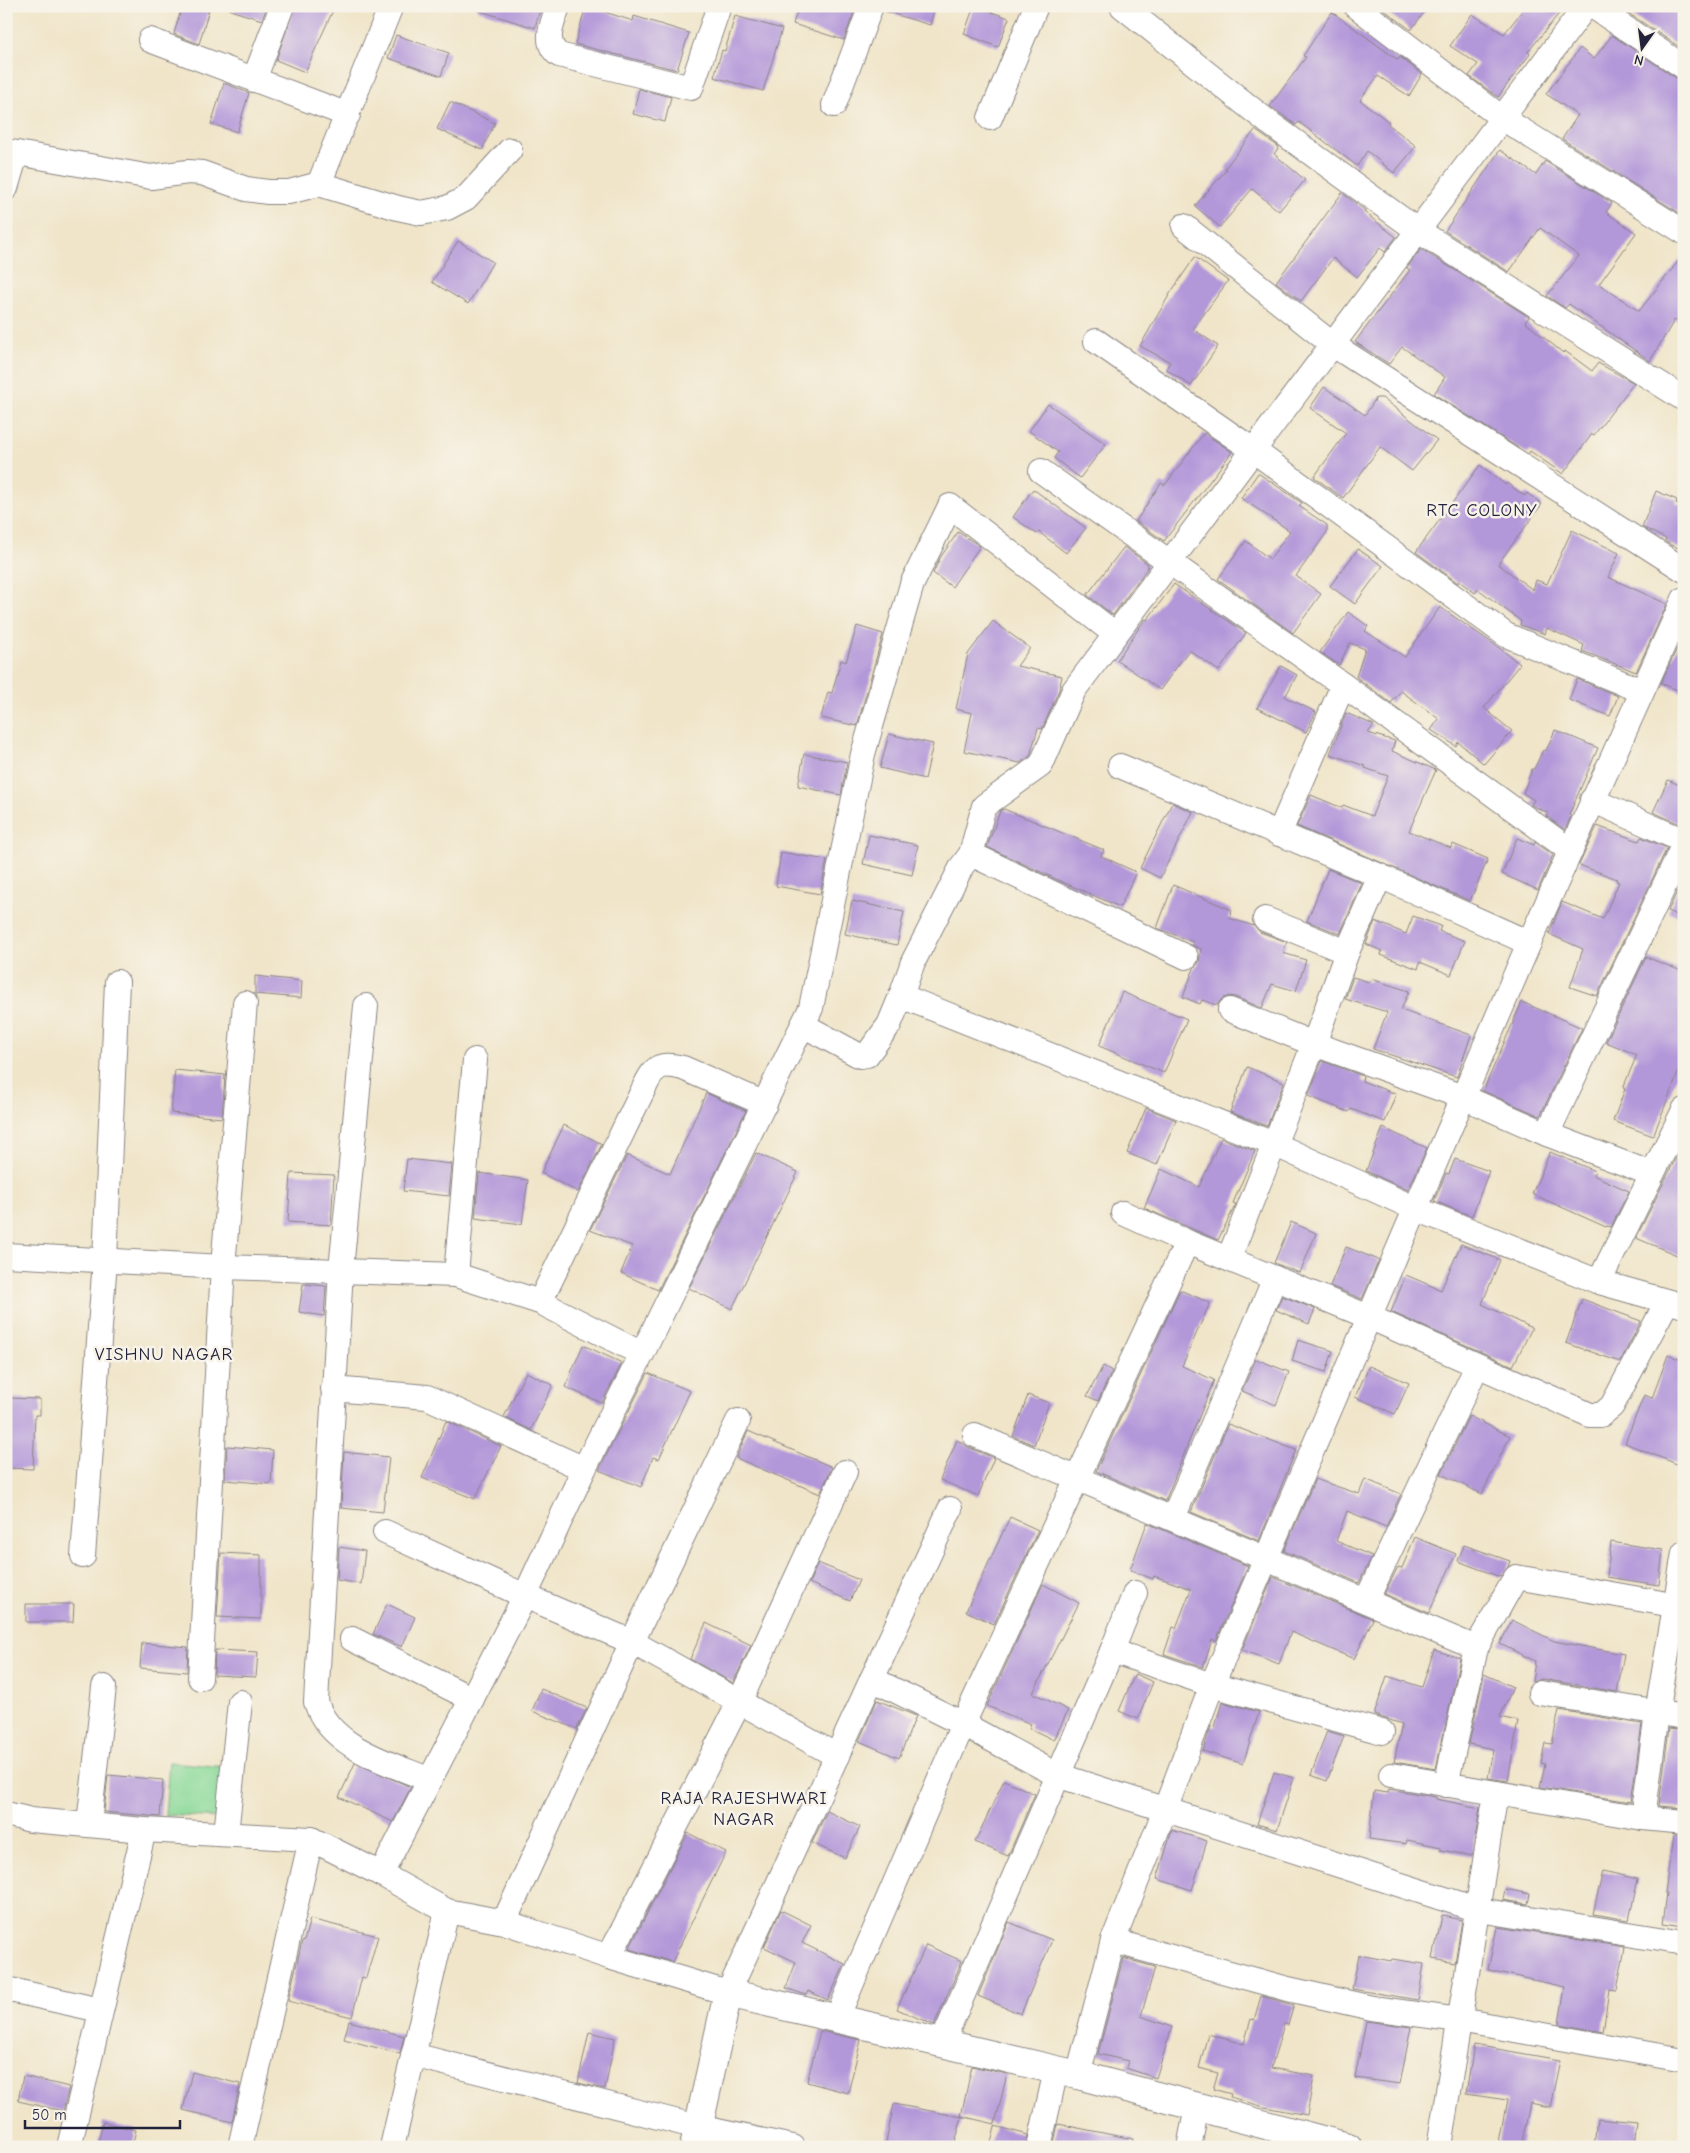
<svg xmlns="http://www.w3.org/2000/svg" width="1690" height="2153" font-family="'Comic Neue',sans-serif">
	<rect width="100%" height="100%" fill="#f7f3e8"/>
	<filter id="ink" filterUnits="userSpaceOnUse"><feTurbulence type="fractalNoise" baseFrequency=".02" numOctaves="2"/><feDisplacementMap in="SourceGraphic" scale="10" xChannelSelector="R" yChannelSelector="G"/><feConvolveMatrix kernelMatrix="1 2 1 2 8 2 1 2 1" color-interpolation-filters="sRGB"/></filter>
	<filter id="wash" filterUnits="userSpaceOnUse"><feTurbulence type="fractalNoise" baseFrequency=".0096" numOctaves="4" result="noise"/><feDisplacementMap in="SourceGraphic" scale="20" xChannelSelector="R" yChannelSelector="G"/><feGaussianBlur stdDeviation="1.12" result="paint"/><feColorMatrix in="noise" values="0 0 0 0 0 0 0 0 0 0 0 0 0 0 0 0 0 1.4 0 .05"/><feComposite in="paint" operator="in"/></filter>
	<g filter="url(#wash)">
		<rect width="100%" height="100%" fill="#f0e5c9"/>
		<polygon fill="#89d998" stroke="#567e6a" points="169,1762 226,1767 222,1818 165,1815"/>
		<g id="blocks">
			<g fill="#b297d9">
				<polygon points="182,6 210,6 199,44 174,34"/>
				<polygon points="231,6 267,6 262,20 230,10"/>
				<polygon points="295,6 335,6 305,72 276,60"/>
				<polygon points="478,6 541,6 535,28 477,10"/>
				<polygon points="586,6 633,21 634,16 689,33 677,70 575,44"/>
				<polygon points="799,6 856,6 844,40 793,24"/>
				<polygon points="884,6 935,6 930,25 884,11"/>
				<polygon points="974,6 1009,18 998,47 964,34"/>
				<polygon points="1379,6 1429,6 1411,30"/>
				<polygon points="1526,6 1565,6 1528,52 1530,54 1498,97 1469,76 1478,64 1450,46 1472,14 1504,34"/>
				<polygon points="1633,6 1684,6 1684,50 1628,13"/>
				<polygon points="1332,12 1398,60 1400,57 1422,74 1409,96 1378,76 1360,100 1389,122 1388,124 1416,146 1394,173 1367,151 1357,166 1299,122 1296,125 1270,106 1306,57 1303,56"/>
				<polygon points="735,16 782,29 763,91 714,77 722,50 725,51"/>
				<polygon points="396,35 449,53 441,76 388,58"/>
				<polygon points="1612,35 1676,78 1684,81 1684,216 1562,139 1578,115 1546,94 1580,48 1594,59"/>
				<polygon points="224,83 249,93 237,132 211,124"/>
				<polygon points="639,89 671,97 665,122 633,114"/>
				<polygon points="450,102 495,123 482,150 437,129"/>
				<polygon points="1255,130 1279,147 1274,154 1305,180 1279,211 1252,189 1220,227 1195,206 1227,169 1225,168"/>
				<polygon points="1500,150 1536,175 1545,161 1612,203 1606,212 1636,233 1599,284 1639,311 1684,254 1684,325 1675,319 1650,361 1569,304 1565,308 1547,296 1579,256 1540,228 1509,272 1445,231"/>
				<polygon points="1342,193 1365,210 1364,212 1396,237 1385,252 1380,248 1357,277 1333,258 1301,301 1276,282"/>
				<polygon points="458,241 493,262 468,304 432,282"/>
				<polygon points="1421,249 1529,317 1525,322 1563,353 1565,351 1592,371 1598,363 1634,383 1594,435 1592,434 1563,474 1530,451 1528,454 1434,394 1445,377 1402,347 1389,364 1355,342 1410,270 1407,268"/>
				<polygon points="1195,257 1228,281 1193,329 1218,346 1191,386 1166,369 1170,362 1140,346 1171,292"/>
				<polygon points="1324,387 1365,415 1376,398 1382,398 1437,440 1412,471 1380,447 1343,498 1314,477 1346,433 1310,408"/>
				<polygon points="1048,404 1106,444 1080,478 1054,458 1058,452 1029,431"/>
				<polygon points="1204,433 1232,452 1164,541 1136,521 1161,483 1165,485"/>
				<polygon points="1480,465 1506,485 1507,483 1525,496 1527,493 1542,504 1498,564 1533,590 1536,580 1547,584 1572,530 1619,553 1608,577 1667,604 1636,672 1582,651 1584,645 1547,628 1545,634 1520,625 1521,621 1478,589 1475,593 1459,581 1458,583 1416,552"/>
				<polygon points="1258,473 1302,503 1299,506 1327,525 1327,532 1296,576 1321,594 1293,633 1218,579 1246,541 1270,559 1290,531 1241,498"/>
				<polygon points="1033,489 1086,528 1066,553 1039,532 1037,534 1013,517"/>
				<polygon points="1656,491 1677,500 1676,503 1684,506 1684,550 1671,545 1665,541 1666,539 1642,527"/>
				<polygon points="958,532 980,546 952,587 933,573 940,558"/>
				<polygon points="1124,547 1148,564 1148,567 1113,615 1087,595"/>
				<polygon points="1358,549 1383,566 1355,604 1330,586"/>
				<polygon points="1174,584 1246,633 1219,671 1189,650 1160,690 1117,660 1145,619 1147,620"/>
				<polygon points="1440,607 1501,649 1520,664 1484,708 1512,731 1484,764 1458,742 1456,746 1431,730 1439,719 1401,691 1391,703 1356,677 1365,649 1350,643 1339,665 1320,652 1348,612 1368,626 1365,631 1405,657"/>
				<polygon points="993,621 1030,648 1017,666 1062,676 1059,690 1042,729 1038,728 1030,756 1020,763 964,751 972,713 956,709 968,654"/>
				<polygon points="857,626 883,634 857,726 821,718 828,692 832,693 841,660 846,662"/>
				<polygon points="1684,633 1684,693 1661,683"/>
				<polygon points="1281,666 1297,675 1285,697 1316,712 1306,732 1257,708"/>
				<polygon points="1577,679 1618,696 1610,716 1569,700"/>
				<polygon points="1346,713 1374,725 1368,733 1395,741 1392,751 1436,770 1409,831 1451,848 1453,844 1488,859 1470,901 1297,826 1311,795 1342,808 1343,805 1372,816 1388,776 1365,768 1365,766 1330,754"/>
				<polygon points="1555,730 1598,748 1569,815 1571,816 1565,830 1546,816 1548,813 1531,805 1534,800 1523,793 1532,769 1534,769 1543,750 1546,751"/>
				<polygon points="889,734 933,744 925,779 880,768"/>
				<polygon points="804,754 847,762 841,795 798,786"/>
				<polygon points="1668,780 1684,787 1684,826 1653,812"/>
				<polygon points="1172,803 1193,812 1160,878 1140,868"/>
				<polygon points="1004,809 1104,850 1101,856 1136,872 1120,907 1058,880 987,847 1000,811"/>
				<polygon points="1597,826 1639,841 1641,837 1667,848 1597,996 1570,987 1583,949 1549,934 1562,902 1603,919 1619,882 1616,881 1617,879 1579,865"/>
				<polygon points="869,835 918,845 912,875 863,864"/>
				<polygon points="1517,838 1534,845 1535,842 1553,855 1538,890 1502,874"/>
				<polygon points="781,852 827,860 820,894 776,886"/>
				<polygon points="1328,869 1362,883 1340,934 1307,921"/>
				<polygon points="1684,877 1684,919 1668,911"/>
				<polygon points="1173,885 1232,910 1229,918 1254,926 1260,932 1287,942 1283,953 1306,960 1296,991 1272,984 1262,1008 1235,997 1229,996 1222,999 1217,1005 1202,1000 1200,1004 1183,997 1194,968 1199,962 1201,949 1192,945 1193,942 1157,928"/>
				<polygon points="852,901 904,912 897,945 845,934"/>
				<polygon points="1413,916 1441,926 1439,931 1465,941 1451,975 1420,962 1418,969 1381,955 1382,951 1366,944 1375,921 1406,934"/>
				<polygon points="1646,957 1684,972 1684,1058 1653,1136 1613,1121 1625,1089 1623,1088 1637,1055 1606,1042"/>
				<polygon points="255,976 302,981 301,998 255,994"/>
				<polygon points="1353,977 1369,982 1371,979 1409,991 1401,1010 1471,1035 1457,1077 1373,1049 1387,1012 1345,999"/>
				<polygon points="1122,992 1187,1019 1164,1073 1099,1046"/>
				<polygon points="1522,1002 1582,1028 1540,1116 1483,1091"/>
				<polygon points="1322,1061 1363,1076 1362,1081 1396,1094 1385,1122 1351,1109 1349,1112 1308,1096"/>
				<polygon points="1247,1067 1284,1082 1267,1126 1230,1112"/>
				<polygon points="175,1070 225,1075 222,1118 171,1113"/>
				<polygon points="706,1093 746,1111 658,1290 621,1273 632,1246 590,1230 627,1155 670,1174"/>
				<polygon points="1146,1108 1176,1120 1157,1165 1127,1153"/>
				<polygon points="564,1125 602,1144 578,1192 541,1173"/>
				<polygon points="1383,1128 1427,1148 1408,1190 1366,1171"/>
				<polygon points="1221,1138 1255,1151 1233,1203 1236,1204 1218,1240 1144,1208 1161,1169 1199,1187"/>
				<polygon points="1684,1142 1684,1258 1636,1238"/>
				<polygon points="1550,1152 1595,1171 1593,1175 1629,1191 1611,1227 1607,1226 1606,1227 1532,1194"/>
				<polygon points="756,1153 798,1172 732,1309 689,1288"/>
				<polygon points="407,1159 452,1164 449,1196 403,1191"/>
				<polygon points="1455,1159 1489,1171 1472,1216 1434,1201 1446,1173 1449,1174"/>
				<polygon points="291,1173 334,1175 331,1225 288,1222"/>
				<polygon points="479,1173 528,1180 522,1224 475,1218"/>
				<polygon points="1291,1222 1316,1233 1300,1273 1274,1263"/>
				<polygon points="1461,1244 1500,1260 1482,1304 1532,1328 1513,1366 1391,1312 1406,1275 1441,1290"/>
				<polygon points="1346,1247 1379,1260 1362,1299 1330,1286"/>
				<polygon points="303,1284 326,1286 324,1316 299,1312"/>
				<polygon points="1180,1290 1210,1303 1182,1366 1214,1380 1165,1501 1096,1471"/>
				<polygon points="1282,1296 1315,1309 1309,1324 1276,1310"/>
				<polygon points="1582,1299 1641,1321 1620,1362 1566,1343"/>
				<polygon points="1298,1340 1333,1351 1326,1372 1292,1361"/>
				<polygon points="583,1345 622,1363 602,1403 565,1387"/>
				<polygon points="1668,1355 1684,1361 1684,1467 1625,1443 1644,1395 1652,1398"/>
				<polygon points="1256,1359 1289,1372 1276,1405 1242,1391"/>
				<polygon points="1103,1366 1112,1371 1098,1401 1087,1396"/>
				<polygon points="1369,1366 1409,1383 1395,1414 1355,1397"/>
				<polygon points="526,1372 553,1385 531,1430 504,1417"/>
				<polygon points="648,1373 690,1391 659,1459 653,1457 641,1487 599,1470"/>
				<polygon points="1028,1395 1049,1403 1034,1445 1013,1436"/>
				<polygon points="6,1398 40,1399 40,1415 35,1415 33,1469 6,1468"/>
				<polygon points="1469,1416 1510,1436 1482,1494 1441,1474"/>
				<polygon points="446,1421 501,1446 475,1499 422,1478"/>
				<polygon points="1228,1424 1296,1450 1259,1541 1191,1512"/>
				<polygon points="748,1431 832,1467 820,1494 736,1458"/>
				<polygon points="957,1440 970,1448 994,1458 978,1496 940,1480"/>
				<polygon points="227,1446 273,1450 271,1484 225,1480"/>
				<polygon points="344,1452 389,1457 383,1512 341,1508"/>
				<polygon points="1315,1479 1359,1494 1365,1479 1401,1494 1386,1527 1347,1511 1336,1541 1372,1556 1359,1583 1284,1551"/>
				<polygon points="1010,1517 1038,1530 994,1624 966,1611"/>
				<polygon points="1147,1523 1248,1566 1216,1641 1212,1639 1203,1667 1164,1654 1173,1627 1176,1628 1191,1589 1154,1576 1153,1579 1130,1570"/>
				<polygon points="1415,1537 1456,1554 1429,1613 1384,1594 1398,1567 1402,1568"/>
				<polygon points="1611,1542 1663,1550 1659,1585 1607,1577"/>
				<polygon points="1464,1545 1510,1561 1508,1567 1500,1577 1458,1561"/>
				<polygon points="339,1547 365,1551 361,1584 337,1580"/>
				<polygon points="221,1553 261,1555 261,1619 217,1617"/>
				<polygon points="818,1563 859,1580 850,1601 809,1583"/>
				<polygon points="1273,1577 1373,1619 1354,1659 1291,1632 1279,1664 1242,1650"/>
				<polygon points="1043,1584 1079,1603 1033,1693 1068,1710 1054,1740 1029,1728 1031,1724 987,1706"/>
				<polygon points="26,1604 74,1604 73,1622 26,1622"/>
				<polygon points="387,1604 415,1617 402,1647 373,1634"/>
				<polygon points="1512,1620 1554,1641 1624,1654 1617,1692 1542,1679 1532,1682 1535,1661 1500,1644"/>
				<polygon points="706,1623 751,1645 733,1683 690,1659"/>
				<polygon points="142,1643 188,1647 187,1672 140,1668"/>
				<polygon points="215,1650 258,1652 256,1677 214,1675"/>
				<polygon points="1434,1650 1460,1658 1436,1769 1394,1762 1402,1724 1374,1715 1387,1676 1422,1687"/>
				<polygon points="1135,1674 1153,1682 1138,1719 1119,1711"/>
				<polygon points="1484,1674 1513,1687 1500,1717 1518,1721 1508,1781 1488,1778 1493,1749 1469,1744"/>
				<polygon points="541,1689 587,1708 577,1729 532,1711"/>
				<polygon points="877,1700 916,1716 899,1758 859,1741"/>
				<polygon points="1222,1702 1259,1712 1243,1764 1203,1751 1211,1726 1215,1727"/>
				<polygon points="1559,1710 1642,1724 1631,1802 1540,1787 1545,1764 1541,1763 1545,1743 1552,1744"/>
				<polygon points="1669,1728 1684,1730 1684,1808 1659,1806"/>
				<polygon points="1327,1731 1344,1736 1327,1781 1311,1775"/>
				<polygon points="355,1763 411,1787 393,1822 339,1797"/>
				<polygon points="1274,1772 1294,1778 1277,1830 1257,1824"/>
				<polygon points="108,1775 163,1780 160,1817 104,1812"/>
				<polygon points="1004,1780 1035,1794 1008,1856 975,1842"/>
				<polygon points="1389,1789 1436,1797 1436,1799 1480,1808 1472,1856 1441,1850 1441,1847 1407,1840 1406,1844 1369,1839 1374,1791 1388,1793"/>
				<polygon points="827,1811 860,1827 845,1858 812,1843"/>
				<polygon points="1172,1830 1207,1841 1192,1890 1157,1879"/>
				<polygon points="688,1833 726,1852 672,1962 629,1949"/>
				<polygon points="1673,1835 1684,1836 1684,1926 1663,1923 1667,1893 1665,1893"/>
				<polygon points="1603,1871 1638,1879 1629,1920 1593,1914"/>
				<polygon points="1505,1889 1530,1894 1528,1904 1503,1900"/>
				<polygon points="781,1910 811,1925 802,1943 845,1964 828,2000 808,1991 806,1995 786,1988 796,1962 764,1947"/>
				<polygon points="1442,1916 1462,1920 1455,1963 1433,1959"/>
				<polygon points="310,1919 378,1936 366,1978 362,1977 352,2017 288,2001 302,1941 304,1941"/>
				<polygon points="1009,1922 1052,1940 1021,2014 978,1996"/>
				<polygon points="1497,1927 1625,1947 1617,1990 1609,1989 1603,2032 1559,2024 1565,1987 1488,1970"/>
				<polygon points="926,1945 962,1961 934,2025 897,2009"/>
				<polygon points="1359,1955 1391,1961 1392,1959 1424,1964 1418,2000 1352,1989"/>
				<polygon points="1123,1958 1155,1967 1141,2016 1172,2027 1156,2078 1126,2068 1128,2061 1098,2054"/>
				<polygon points="1261,1996 1294,2005 1288,2025 1284,2024 1271,2068 1314,2076 1307,2115 1264,2107 1230,2097 1231,2094 1213,2089 1218,2073 1199,2068 1208,2034 1244,2044 1251,2019 1254,2020"/>
				<polygon points="349,2021 404,2036 400,2054 344,2039"/>
				<polygon points="1366,2021 1411,2027 1400,2084 1355,2078"/>
				<polygon points="820,2031 861,2040 848,2093 807,2082"/>
				<polygon points="589,2032 615,2038 605,2089 578,2083"/>
				<polygon points="1474,2045 1560,2060 1550,2107 1530,2103 1521,2147 1498,2147 1507,2100 1466,2094"/>
				<polygon points="972,2066 1007,2074 995,2124 961,2116"/>
				<polygon points="192,2072 240,2084 232,2122 183,2110"/>
				<polygon points="23,2076 69,2087 63,2111 18,2101"/>
				<polygon points="894,2104 962,2117 954,2147 885,2147"/>
				<polygon points="1598,2118 1638,2122 1635,2147 1595,2147"/>
				<polygon points="103,2122 136,2130 132,2147 97,2147"/>
				<polygon points="1058,2124 1133,2139 1132,2147 1053,2147"/>
				<polygon points="995,2126 1028,2135 1026,2147 990,2147"/>
			</g>
		</g>
	</g>
	<g filter="url(#ink)">
		<use href="#blocks" fill-opacity="0" stroke="#898482" stroke-width="1"/>
		<g fill="none" stroke-linecap="round" stroke-linejoin="round">
			<defs>
				<g id="street">
					<path d="M 558,6 C 553,23 542,42 559,55 L 691,88 L 719,6"/>
					<polyline points="1122,6 1268,122 1417,230 1684,399"/>
					<polyline points="1356,6 1502,118 1684,232"/>
					<polyline points="1592,6 1684,67"/>
					<polyline points="150,40 348,115"/>
					<polyline points="254,80 282,6"/>
					<polyline points="834,105 871,6"/>
					<polyline points="990,118 1036,6"/>
					<polyline points="6,151 151,177 188,172 202,173 246,189 268,192 289,192 319,184 398,208 421,213 447,208 466,198 510,150"/>
					<polyline points="319,184 391,6"/>
					<polyline points="6,188 16,154"/>
					<polyline points="1184,226 1333,345 1684,570"/>
					<polyline points="1096,341 1253,450 1506,635 1642,691"/>
					<polyline points="1041,471 1343,685 1571,851"/>
					<polyline points="1120,766 1380,876 1529,943"/>
					<polyline points="1592,800 1684,841"/>
					<polyline points="1279,834 1343,685"/>
					<polyline points="1265,919 1347,952"/>
					<polyline points="1186,957 971,854 984,806 1041,765 1074,690 1586,6"/>
					<polyline points="901,996 913,962 962,866 971,854"/>
					<path d="M 366,1006 L 341,1270 L 316,1702 C 330,1748 390,1763 430,1780"/>
					<polyline points="1230,1010 1314,1044 1463,1097 1547,1134 1652,1174"/>
					<polyline points="803,1025 860,1056 867,1055 889,1025 901,996 1274,1144 1414,1208 1599,1282 1684,1306"/>
					<polyline points="1547,1134 1684,844"/>
					<polyline points="1123,1213 1187,1242 1369,1317 1590,1415 1601,1415 1612,1406 1667,1302"/>
					<polyline points="6,1255 223,1267 456,1275 540,1302 642,1354"/>
					<polyline points="1229,1258 1314,1044 1347,952 1380,876"/>
					<polyline points="456,1275 475,1060"/>
					<polyline points="1599,1282 1684,1110"/>
					<path d="M 540,1302 L 645,1086 C 655,1066 660,1062 683,1068 L 765,1104"/>
					<polyline points="333,1389 427,1397 584,1469"/>
					<polyline points="975,1435 1476,1648"/>
					<polyline points="1173,1518 1275,1278"/>
					<polyline points="385,1532 525,1596 632,1642 837,1756"/>
					<polyline points="83,1556 105,1260 117,982"/>
					<polyline points="1366,1601 1477,1366"/>
					<polyline points="352,1639 472,1699"/>
					<polyline points="1112,1651 1212,1685 1382,1732"/>
					<polyline points="200,1678 223,1267 245,1003"/>
					<polyline points="872,1679 963,1724 1057,1775 1479,1910 1684,1943"/>
					<polyline points="1540,1693 1684,1717"/>
					<polyline points="1391,1775 1643,1818 1684,1822"/>
					<polyline points="1446,1785 1476,1648 1516,1577 1684,1607"/>
					<polyline points="6,1814 31,1820 144,1830 311,1839 381,1874 447,1911 504,1922 609,1957 728,1993 950,1509"/>
					<polyline points="1643,1818 1657,1713 1684,1553"/>
					<polyline points="89,1824 104,1687"/>
					<polyline points="226,1834 240,1702"/>
					<polyline points="381,1874 525,1596 584,1469 642,1354 811,1008 863,754 912,584 950,506 1115,634"/>
					<polyline points="504,1922 632,1642 738,1421"/>
					<polyline points="1113,1941 1288,1989 1372,2008 1459,2020 1684,2060"/>
					<polyline points="609,1957 739,1703 845,1472"/>
					<polyline points="6,1989 100,2010"/>
					<polyline points="837,2018 963,1724 1187,1242"/>
					<polyline points="942,2043 1112,1651 1135,1593"/>
					<polyline points="413,2055 698,2127 793,2147"/>
					<polyline points="1078,2075 1113,1941 1165,1810 1212,1685 1529,943 1684,599"/>
					<polyline points="69,2147 144,1830"/>
					<polyline points="240,2147 311,1839"/>
					<polyline points="392,2147 447,1911"/>
					<polyline points="1039,2147 1056,2070"/>
					<polyline points="1189,2147 1197,2107"/>
					<polyline points="1439,2147 1496,1793"/>
				</g>
				<polyline id="secondary" points="694,2147 728,1993 1078,2075 1348,2147"/>
			</defs>
			<use href="#street" stroke="#898482" stroke-width="26"/>
			<use href="#secondary" stroke="#898482" stroke-width="30"/>
			<use href="#street" stroke="#fff" stroke-width="24"/>
			<use href="#secondary" stroke="#fff" stroke-width="28"/>
		</g>
	</g>
	<g text-anchor="middle" stroke-width="5" stroke-linejoin="round" paint-order="stroke">
		<g font-size="18" letter-spacing="1" fill="#22223b" stroke="#f7f3e8">
			<text x="1482" y="516">RTC COLONY</text>
			<text x="164" y="1360">VISHNU NAGAR</text>
			<text x="744" y="1804">RAJA RAJESHWARI<tspan x="744" dy="21">NAGAR</tspan></text>
		</g>
	</g>
	<rect width="1690" height="2153" fill="none" stroke="#f7f3e8" stroke-width="25"/>
	<g transform="translate(1642 48) rotate(194)" stroke="#f7f3e8" stroke-width="4" paint-order="stroke">
	<path d="M0-4L9 19L0 12L-9 19Z" fill="#22223b"/>
	<text y="-8" font-size="14" font-weight="bold" text-anchor="middle" fill="#22223b">N</text>
	</g>
	<path d="M25 2120v8h155v-8" fill="none" stroke="#22223b" stroke-width="2.5"/>
	<text x="32" y="2120" font-size="15" fill="#22223b" stroke="#f7f3e8" stroke-width="4" paint-order="stroke">50 m</text>
</svg>
